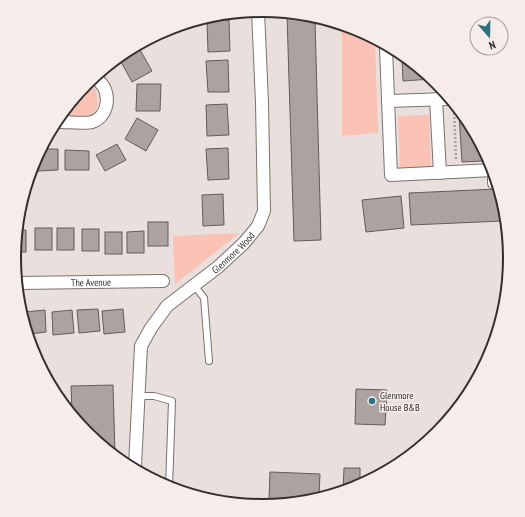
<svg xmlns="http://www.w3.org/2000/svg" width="525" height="517" font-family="'PT Sans Narrow',sans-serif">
	<rect width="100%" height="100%" fill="#e9dfdd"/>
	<g fill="#fac2b4">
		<polygon points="342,26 358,29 375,41 378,133 342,136"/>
		<polygon points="85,86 90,86 96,90 98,108 88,116 64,117"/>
		<polygon points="429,115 431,169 400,170 398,116"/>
		<polygon points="240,233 175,284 173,236"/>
	</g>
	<g fill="#aca3a1" stroke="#645c5a">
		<polygon points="287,15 315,20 321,240 294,241"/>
		<polygon points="229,20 230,51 208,52 207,21"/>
		<polygon points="139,48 152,71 132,82 120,60"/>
		<polygon points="402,59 403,59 432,79 403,81"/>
		<polygon points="228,60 229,92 208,92 206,61"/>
		<polygon points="137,84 161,84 160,111 136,111"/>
		<polygon points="227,104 229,135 207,136 206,105"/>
		<polygon points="459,115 482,148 483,161 462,162"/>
		<polygon points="137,118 158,130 146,151 125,139"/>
		<polygon points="117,144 126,160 105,171 96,155"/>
		<polygon points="228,148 229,179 208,180 206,149"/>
		<polygon points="42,149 58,149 58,170 38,171 37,157"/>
		<polygon points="65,150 89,151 89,170 65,170"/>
		<polygon points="497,189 503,221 411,225 409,193"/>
		<polygon points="223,194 224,225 203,226 202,195"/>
		<polygon points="401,196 404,228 366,232 362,200"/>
		<rect x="148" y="222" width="20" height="24"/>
		<rect x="35" y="228" width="17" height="22"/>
		<rect x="57" y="228" width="17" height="22"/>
		<rect x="82" y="229" width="17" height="22"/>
		<polygon points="20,230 26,230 26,252 15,252"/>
		<polygon points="144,231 144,253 127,253 127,232"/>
		<rect x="105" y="232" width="17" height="22"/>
		<polygon points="98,309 100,331 79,333 77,310"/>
		<polygon points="123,309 125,332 104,334 102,311"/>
		<polygon points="45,310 46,332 29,334 25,312"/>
		<polygon points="72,310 74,333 53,335 52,312"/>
		<polygon points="113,385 115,453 87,434 72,412 71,386"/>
		<polygon points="356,389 387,390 385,425 355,424"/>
		<polygon points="344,468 360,468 360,480 369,480 357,488 343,491"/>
		<polygon points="270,472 320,474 319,496 291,501 269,500"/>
	</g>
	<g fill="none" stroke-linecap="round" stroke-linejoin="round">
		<defs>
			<g id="service">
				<polyline points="194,285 204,298 209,361"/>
				<polyline points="139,396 154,396 172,401 169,488"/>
			</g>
			<g id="minor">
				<polyline points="386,48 391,175 493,170"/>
				<polyline points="436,99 440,173"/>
				<polyline points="388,101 449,99"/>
				<path d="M 61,122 C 67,122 86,124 92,122 C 111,116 112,86 94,78"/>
				<polyline points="494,172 494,183"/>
				<path id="s1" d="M 19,283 L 163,281"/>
				<path id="s2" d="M 135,466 L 141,346 L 151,328 L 167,306 L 218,267 L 244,243 L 258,226 L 264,211 L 262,103 L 258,11"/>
			</g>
		</defs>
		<use href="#service" stroke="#7b7270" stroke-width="8"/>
		<use href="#minor" stroke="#7b7270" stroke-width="14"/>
		<polyline stroke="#a9a19f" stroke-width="2.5" stroke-dasharray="2 2" stroke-linecap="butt" points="454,109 456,160"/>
		<use href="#service" stroke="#fff" stroke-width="6"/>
		<use href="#minor" stroke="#fff" stroke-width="12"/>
	</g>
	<circle fill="#2d7281" stroke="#f6ecea" stroke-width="1.5" cx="372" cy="401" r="4"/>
	<g text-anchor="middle" stroke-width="3" stroke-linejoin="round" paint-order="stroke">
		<g font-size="10" fill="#34302f" stroke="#f6ecea">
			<text dy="4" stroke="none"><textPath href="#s2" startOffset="253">Glenmore Wood</textPath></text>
			<text dy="4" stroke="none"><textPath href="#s1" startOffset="72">The Avenue</textPath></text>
		</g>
		<g font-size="10" fill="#34302f" stroke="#f6ecea" text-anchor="start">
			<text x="380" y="399">Glenmore<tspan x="380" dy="12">House B&amp;B</tspan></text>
		</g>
	</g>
	<path d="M0 0H525V517H0ZM21 258a241 241 0 1 1 482 0a241 241 0 1 1-482 0Z" fill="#f6ecea" fill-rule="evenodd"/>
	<path fill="none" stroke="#34302f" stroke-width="2" d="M21 258a241 241 0 1 1 482 0a241 241 0 1 1-482 0Z"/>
	<g transform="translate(489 36) rotate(160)"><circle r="19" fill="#f6ecea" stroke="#a8a19f"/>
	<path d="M0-3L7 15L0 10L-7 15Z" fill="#2d7281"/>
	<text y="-6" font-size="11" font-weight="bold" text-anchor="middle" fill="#34302f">N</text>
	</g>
</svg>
